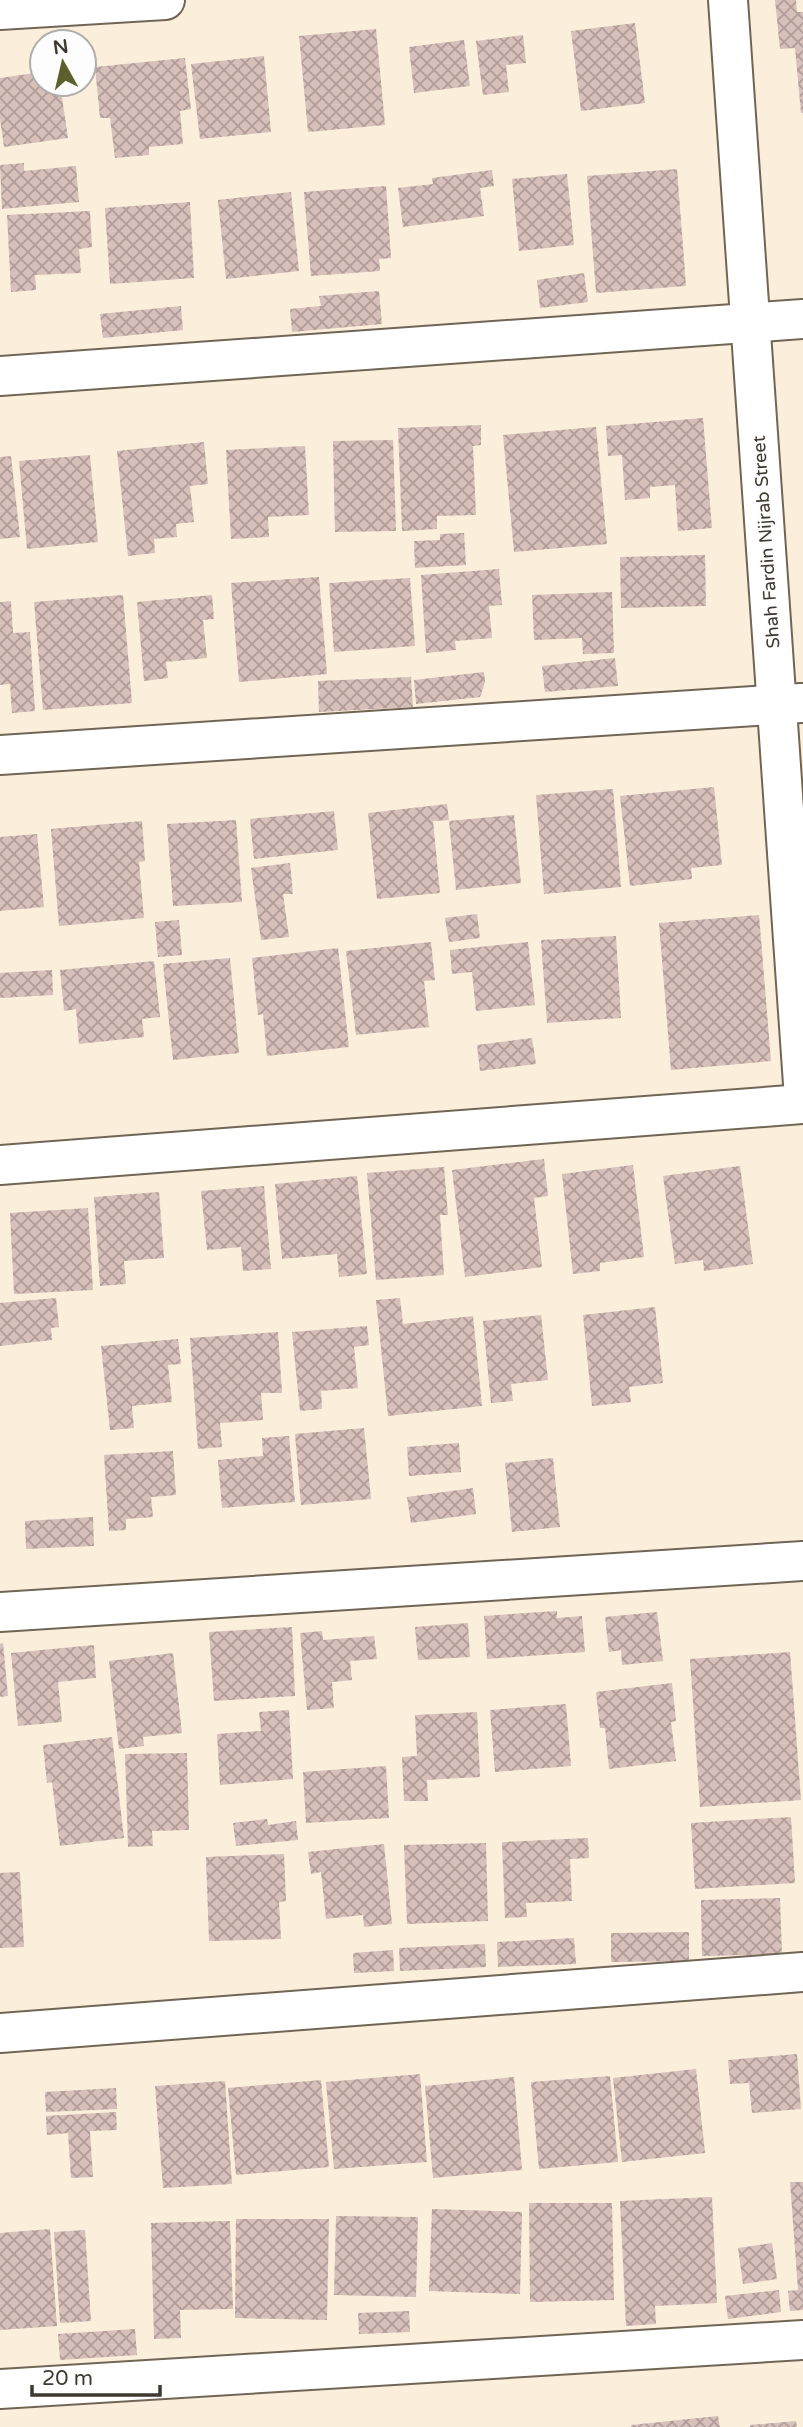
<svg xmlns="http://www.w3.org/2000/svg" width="803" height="2427" font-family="'Varela Round',sans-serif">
	<defs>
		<pattern id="building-cross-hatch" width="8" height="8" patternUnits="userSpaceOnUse" patternTransform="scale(1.75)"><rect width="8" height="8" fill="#d7bfba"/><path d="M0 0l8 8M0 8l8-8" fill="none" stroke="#b09c98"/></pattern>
	</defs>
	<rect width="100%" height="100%" fill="#fbeedb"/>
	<g fill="url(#building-cross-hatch)">
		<polygon points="775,0 796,0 797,12 803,12 803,113 801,113 795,48 780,49"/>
		<polygon points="635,23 645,103 581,111 571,31"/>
		<polygon points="376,29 385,125 308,132 299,36"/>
		<polygon points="523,35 526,63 506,65 509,92 483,95 476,41"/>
		<polygon points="464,40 470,86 414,93 409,47"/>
		<polygon points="264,56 271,132 200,139 191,64"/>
		<polygon points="185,58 191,109 180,111 183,144 149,147 149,155 115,158 110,118 100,118 95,67"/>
		<polygon points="42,72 42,84 60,84 68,138 4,147 0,119 0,78"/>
		<polygon points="24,163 24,171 76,166 79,202 2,209 0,165"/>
		<polygon points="677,169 686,286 596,293 587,176"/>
		<polygon points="492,170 494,186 480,188 484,216 403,227 398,188 433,184 432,178"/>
		<polygon points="567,174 574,245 519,251 512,179"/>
		<polygon points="386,186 391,258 379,259 380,271 311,276 304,192"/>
		<polygon points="291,192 299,271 226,279 218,200"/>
		<polygon points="190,202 194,278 110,284 105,208"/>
		<polygon points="90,211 92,247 79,249 81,273 35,275 36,290 11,292 7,215"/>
		<polygon points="584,273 588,302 540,308 537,280"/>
		<polygon points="379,291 382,324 292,332 290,309 321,306 319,296"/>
		<polygon points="181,306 183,330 103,338 100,314"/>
		<polygon points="703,418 712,528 678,531 675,485 650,487 650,498 625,500 622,455 608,456 606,426"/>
		<polygon points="481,425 481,445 473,446 476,515 437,516 437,529 402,531 398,428"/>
		<polygon points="596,427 607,544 514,552 503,435"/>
		<polygon points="393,440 396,531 335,532 333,441"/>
		<polygon points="204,442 208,484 190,486 194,522 176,524 177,537 154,539 155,553 128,556 117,451"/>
		<polygon points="305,446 309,515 268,517 269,537 231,539 226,450"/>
		<polygon points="90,455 98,542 27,549 19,461"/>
		<polygon points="11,456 20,537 0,539 0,457"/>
		<polygon points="464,533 466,565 415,568 414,541 440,540 440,534"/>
		<polygon points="705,555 706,606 621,608 620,557"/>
		<polygon points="499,569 502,605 489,606 492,638 455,641 456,650 426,653 421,575"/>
		<polygon points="319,577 327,674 239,682 231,583"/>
		<polygon points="410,578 415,646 334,652 329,583"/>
		<polygon points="612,592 614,653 583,654 582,638 534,640 532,595"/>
		<polygon points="123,595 132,703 43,710 34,602"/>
		<polygon points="212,595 214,619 203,620 207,658 166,662 168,678 144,681 137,602"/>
		<polygon points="11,601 13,633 30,632 35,711 12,713 10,684 0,685 0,602"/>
		<polygon points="615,658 618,686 545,692 542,666"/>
		<polygon points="484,672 485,682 480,697 416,704 414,680"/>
		<polygon points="411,677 413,707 319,712 318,681"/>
		<polygon points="714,787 722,865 691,868 692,879 630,886 620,796"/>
		<polygon points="613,789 621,887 544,894 536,795"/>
		<polygon points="447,804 449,820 433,821 440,893 377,899 368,813"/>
		<polygon points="334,811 338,850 254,859 250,819"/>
		<polygon points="514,815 521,883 456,890 449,821"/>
		<polygon points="236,820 242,902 173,906 167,824"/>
		<polygon points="142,821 145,861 139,862 144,918 59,926 51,829"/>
		<polygon points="37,834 44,907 0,911 0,837"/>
		<polygon points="290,863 293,894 283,894 289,937 261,940 251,868"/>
		<polygon points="477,914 480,938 449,942 445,918"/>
		<polygon points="759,915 771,1061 671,1070 659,923"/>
		<polygon points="179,920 182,955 158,957 155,922"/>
		<polygon points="616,936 621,1018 547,1023 541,940"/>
		<polygon points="431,942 435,980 424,981 429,1027 356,1035 346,951"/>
		<polygon points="528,942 535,1005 476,1011 472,972 452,974 450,950"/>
		<polygon points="338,948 349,1047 267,1056 263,1014 258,1015 252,958"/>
		<polygon points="230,958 239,1053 173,1060 163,964"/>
		<polygon points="154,961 160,1017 142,1019 144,1037 79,1044 76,1009 64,1011 60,970"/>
		<polygon points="52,970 53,995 0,998 0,973"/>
		<polygon points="532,1038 536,1064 480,1071 477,1045"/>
		<polygon points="544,1159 548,1196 534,1198 542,1267 465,1277 452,1170"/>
		<polygon points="633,1165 644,1257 600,1263 600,1271 573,1274 562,1174"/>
		<polygon points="740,1166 753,1264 704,1271 703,1260 675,1264 663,1176"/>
		<polygon points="444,1167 448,1215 440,1215 444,1275 376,1280 367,1173"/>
		<polygon points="357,1176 367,1274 339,1277 337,1254 282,1259 275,1184"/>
		<polygon points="264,1186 271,1269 243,1271 241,1247 207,1250 201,1191"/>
		<polygon points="159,1192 164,1258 124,1261 126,1284 100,1286 94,1197"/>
		<polygon points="88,1208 93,1290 14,1294 10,1213"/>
		<polygon points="56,1298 59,1327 51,1328 52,1340 0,1346 0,1303"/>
		<polygon points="400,1298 403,1324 473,1316 482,1406 388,1416 376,1300"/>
		<polygon points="655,1307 663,1383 629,1387 631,1402 592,1406 583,1315"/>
		<polygon points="541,1315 548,1380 511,1384 513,1401 491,1403 483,1321"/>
		<polygon points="367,1326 369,1345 354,1347 358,1388 321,1391 322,1409 300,1411 292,1332"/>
		<polygon points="278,1332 282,1393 261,1393 263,1420 220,1423 222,1447 198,1449 190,1338"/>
		<polygon points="178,1339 181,1364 168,1365 172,1402 132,1406 134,1428 110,1430 101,1346"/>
		<polygon points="364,1428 371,1499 301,1505 295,1434"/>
		<polygon points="289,1436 295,1502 222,1508 218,1460 263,1456 262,1438"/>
		<polygon points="459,1443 461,1472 409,1476 407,1447"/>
		<polygon points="173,1451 176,1495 151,1497 153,1517 126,1519 126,1530 109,1531 104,1455"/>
		<polygon points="553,1458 560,1527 512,1532 505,1463"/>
		<polygon points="473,1488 476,1514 411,1523 407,1497"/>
		<polygon points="93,1517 94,1546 26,1549 25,1521"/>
		<polygon points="557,1611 557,1618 582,1616 585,1652 487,1659 484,1616"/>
		<polygon points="657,1612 663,1661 622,1665 621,1650 609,1652 605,1617"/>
		<polygon points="468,1623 470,1657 418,1660 415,1627"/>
		<polygon points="292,1627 295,1696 214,1701 209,1632"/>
		<polygon points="322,1631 323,1640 374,1636 377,1659 350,1661 352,1680 332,1682 334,1708 307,1710 300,1633"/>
		<polygon points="3,1643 8,1696 0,1697 0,1644"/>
		<polygon points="94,1645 96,1678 58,1682 62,1722 18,1726 11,1653"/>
		<polygon points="790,1652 801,1800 700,1807 690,1659"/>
		<polygon points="173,1653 182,1733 143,1737 144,1746 119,1749 109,1661"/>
		<polygon points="672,1683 676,1721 671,1722 676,1761 609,1769 605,1728 600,1728 596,1692"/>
		<polygon points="566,1704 571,1766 495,1772 490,1710"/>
		<polygon points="289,1710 293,1779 220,1785 217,1734 261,1731 259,1712"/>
		<polygon points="477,1712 480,1777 427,1780 428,1801 404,1801 402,1757 417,1756 415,1715"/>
		<polygon points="112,1737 124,1838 60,1846 52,1782 47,1783 43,1745"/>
		<polygon points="187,1753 189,1830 152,1831 153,1846 128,1847 125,1754"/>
		<polygon points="386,1766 389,1818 306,1823 303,1772"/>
		<polygon points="791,1817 795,1883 695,1889 691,1823"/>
		<polygon points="267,1819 268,1825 296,1821 298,1840 236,1846 233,1823"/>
		<polygon points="588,1838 589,1858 570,1859 572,1901 526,1903 527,1917 505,1918 502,1842"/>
		<polygon points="486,1843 488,1921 407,1924 404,1845"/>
		<polygon points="384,1844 392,1924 364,1927 363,1915 326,1919 321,1872 311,1874 308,1852"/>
		<polygon points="284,1854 286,1901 279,1902 281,1939 209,1941 206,1857"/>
		<polygon points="20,1872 24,1947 0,1948 0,1873"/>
		<polygon points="780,1898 782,1954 702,1956 701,1900"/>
		<polygon points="689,1932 689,1961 611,1962 611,1933"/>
		<polygon points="574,1938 576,1964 498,1967 497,1942"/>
		<polygon points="485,1944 486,1967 400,1971 399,1948"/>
		<polygon points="393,1950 394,1971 354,1973 353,1953"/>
		<polygon points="797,2054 801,2109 752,2113 749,2083 730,2084 728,2060"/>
		<polygon points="696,2069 705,2153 622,2162 613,2078"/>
		<polygon points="420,2074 427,2162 334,2169 326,2082"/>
		<polygon points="610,2076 618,2162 539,2169 531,2082"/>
		<polygon points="514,2077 522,2170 433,2178 425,2086"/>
		<polygon points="321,2080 329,2167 236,2175 228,2088"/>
		<polygon points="225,2081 232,2184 163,2188 155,2086"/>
		<polygon points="116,2088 117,2109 46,2112 45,2092"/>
		<polygon points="116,2112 117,2130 90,2131 93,2177 71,2178 68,2133 47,2135 46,2116"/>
		<polygon points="790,2182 803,2182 803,2310 790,2311 788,2291 798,2290"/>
		<polygon points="712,2197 717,2303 655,2306 656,2324 626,2326 620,2201"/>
		<polygon points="529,2203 612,2203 614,2300 530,2302"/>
		<polygon points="432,2209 522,2212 520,2294 429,2291"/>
		<polygon points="336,2216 418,2217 416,2297 334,2295"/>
		<polygon points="236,2219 329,2219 327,2320 235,2318"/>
		<polygon points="230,2221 233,2309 180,2310 181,2338 154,2339 151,2223"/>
		<polygon points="50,2229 57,2326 0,2330 0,2233"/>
		<polygon points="85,2230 91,2321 60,2323 54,2232"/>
		<polygon points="772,2243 777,2279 743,2284 738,2248"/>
		<polygon points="779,2290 781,2312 728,2319 725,2296"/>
		<polygon points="409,2311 410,2332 359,2334 358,2313"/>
		<polygon points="135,2329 137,2355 60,2360 58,2334"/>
		<polygon points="718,2416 720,2427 631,2427 631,2425"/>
		<polygon points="796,2421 797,2427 750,2427 750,2425"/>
	</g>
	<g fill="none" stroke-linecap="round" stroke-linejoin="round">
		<defs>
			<g id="minor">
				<polyline points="728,0 803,1084"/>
				<polyline points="0,10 165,0"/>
				<polyline points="0,376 803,319"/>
				<polyline points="0,755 801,703"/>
				<polyline points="0,1165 803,1104"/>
				<polyline points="0,1612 803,1561"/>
				<polyline points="0,2033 803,1972"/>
				<polyline points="0,2389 803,2340"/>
			</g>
		</defs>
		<use href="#minor" stroke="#716656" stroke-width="42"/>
		<use href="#minor" stroke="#fff" stroke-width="38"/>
	</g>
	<g text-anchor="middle" stroke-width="5" stroke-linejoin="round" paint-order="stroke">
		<g font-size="18" fill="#3e3a32" stroke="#fdfdfd">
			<text transform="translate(766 542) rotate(-94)" y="6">Shah Fardin Nijrab Street</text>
		</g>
	</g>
	<g transform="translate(63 63) rotate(352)"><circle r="33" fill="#fdfdfd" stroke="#b1afac" stroke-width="2"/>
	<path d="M0-5L12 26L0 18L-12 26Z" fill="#5c602d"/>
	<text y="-10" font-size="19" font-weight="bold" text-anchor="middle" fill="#3e3a32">N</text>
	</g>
	<path d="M32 2385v10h128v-10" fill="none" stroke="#3e3a32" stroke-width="3.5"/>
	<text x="42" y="2385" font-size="21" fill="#3e3a32" stroke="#fdfdfd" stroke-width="5" paint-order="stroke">20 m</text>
</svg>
